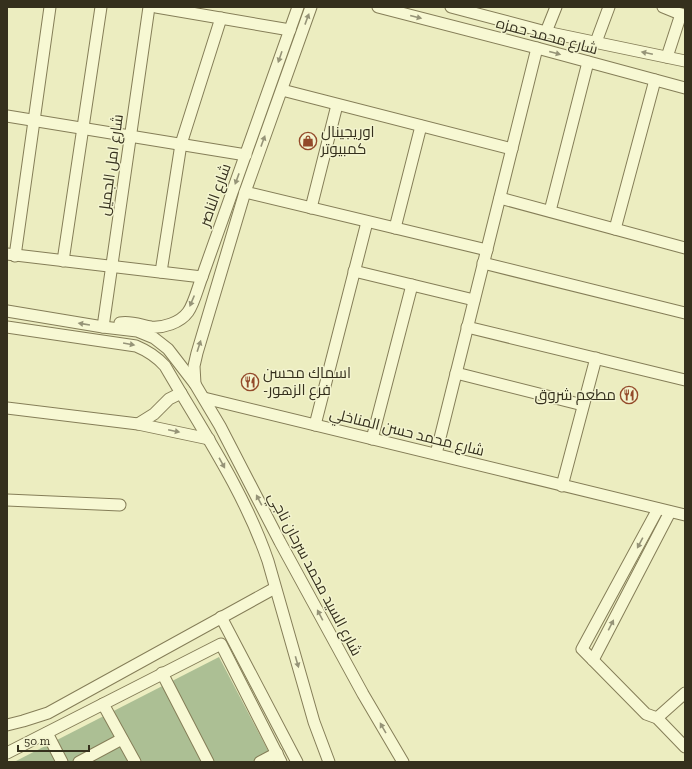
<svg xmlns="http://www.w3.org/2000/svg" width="692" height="769" font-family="'Zilla Slab',Cairo,serif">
	<rect width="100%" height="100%" fill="#ecedc0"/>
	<polygon fill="#acbf94" points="219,657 274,762 14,762"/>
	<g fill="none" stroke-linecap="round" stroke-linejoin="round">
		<defs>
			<g id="minor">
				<polyline points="156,7 290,30"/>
				<polyline points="378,7 537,48 685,88"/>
				<polyline points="451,7 546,32 685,61"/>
				<polyline points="663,7 685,16"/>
				<polyline points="546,32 556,7"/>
				<polyline points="596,42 609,7"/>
				<polyline points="667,57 681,14"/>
				<polyline points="282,90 512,149"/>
				<polyline points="7,116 246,155"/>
				<polyline points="245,192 487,250"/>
				<polyline points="500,198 685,248"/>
				<polyline points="311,208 337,105"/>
				<polyline points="550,211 588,62"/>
				<polyline points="395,228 421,126"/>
				<polyline points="615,229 655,80"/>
				<polyline points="7,254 202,277"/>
				<polyline points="15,256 50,7"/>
				<polyline points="63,261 101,7"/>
				<polyline points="483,263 685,313"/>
				<polyline points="354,271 474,300"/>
				<polyline points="161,272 181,144 221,18"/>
				<polyline points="7,311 103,327 137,331 154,338 168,349 195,384 220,426 280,542 363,694 403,762"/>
				<path d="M 120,323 C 131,321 140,325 151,327 C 163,328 180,323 188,312 C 194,304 198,287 202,277 L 298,7"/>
				<path d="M 7,327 L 136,346 C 148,351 157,357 165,366 C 202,430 244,491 268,561 L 314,722 L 329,762"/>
				<polyline points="103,327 149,7"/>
				<polyline points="467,327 685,380"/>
				<polyline points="456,373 583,405"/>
				<polyline points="195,384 194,366 197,353 245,192 311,7"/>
				<polyline points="204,398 685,515"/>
				<polyline points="7,408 138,424 209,439"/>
				<polyline points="138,424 154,414 169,399 181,393"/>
				<polyline points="315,425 367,222"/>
				<polyline points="372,439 412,285"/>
				<polyline points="436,454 537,48"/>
				<polyline points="562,486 596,358"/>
				<polyline points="7,500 120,505"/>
				<polyline points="658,509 582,649 646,714 657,718 685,747"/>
				<polyline points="221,617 297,762"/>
				<polyline points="593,660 670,512"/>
				<polyline points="162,673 208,762"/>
				<polyline points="103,704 135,762"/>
				<polyline points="657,718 685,693"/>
				<polyline points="7,725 23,721 48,713 275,588"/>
				<polyline points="47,733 62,762"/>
				<polyline points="7,753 221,644 281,762"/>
				<polyline points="79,762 122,739"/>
				<polyline points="260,762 277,753"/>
			</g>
		</defs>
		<use href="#minor" stroke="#857e58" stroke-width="13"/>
		<use href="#minor" stroke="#f7f8d3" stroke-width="11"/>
	</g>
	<defs><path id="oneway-solid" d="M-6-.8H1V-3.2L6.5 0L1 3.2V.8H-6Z"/></defs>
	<g fill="#969478">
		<use href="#oneway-solid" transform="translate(416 17) rotate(14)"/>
		<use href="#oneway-solid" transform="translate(307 19) rotate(-70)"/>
		<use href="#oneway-solid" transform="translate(555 53) rotate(15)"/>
		<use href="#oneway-solid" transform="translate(647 53) rotate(-168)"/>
		<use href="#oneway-solid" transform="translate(280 57) rotate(109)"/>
		<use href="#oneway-solid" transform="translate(263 141) rotate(-70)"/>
		<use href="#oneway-solid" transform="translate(237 179) rotate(110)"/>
		<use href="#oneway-solid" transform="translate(192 301) rotate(113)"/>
		<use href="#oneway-solid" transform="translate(84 324) rotate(-171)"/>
		<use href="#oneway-solid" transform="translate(129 344) rotate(10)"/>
		<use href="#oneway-solid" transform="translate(199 346) rotate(-72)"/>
		<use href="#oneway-solid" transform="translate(174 431) rotate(12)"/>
		<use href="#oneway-solid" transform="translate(222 463) rotate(61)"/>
		<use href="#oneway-solid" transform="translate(259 500) rotate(-118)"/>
		<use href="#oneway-solid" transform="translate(640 543) rotate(118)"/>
		<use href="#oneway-solid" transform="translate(320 615) rotate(-118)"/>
		<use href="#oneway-solid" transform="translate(611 625) rotate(-63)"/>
		<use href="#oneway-solid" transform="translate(297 662) rotate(74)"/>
		<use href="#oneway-solid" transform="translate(383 728) rotate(-120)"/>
	</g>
	<defs>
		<symbol id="shop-ring" viewBox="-11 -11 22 22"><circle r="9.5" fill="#f3f4cf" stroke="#934a2a" stroke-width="1.5"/><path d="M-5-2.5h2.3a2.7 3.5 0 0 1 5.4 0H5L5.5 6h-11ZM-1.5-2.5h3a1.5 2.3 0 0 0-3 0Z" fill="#934a2a"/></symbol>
		<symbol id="restaurant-ring" viewBox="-11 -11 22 22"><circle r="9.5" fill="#f3f4cf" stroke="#934a2a" stroke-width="1.5"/><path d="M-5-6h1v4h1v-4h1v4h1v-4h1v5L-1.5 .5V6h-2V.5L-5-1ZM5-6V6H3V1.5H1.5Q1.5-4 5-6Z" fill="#934a2a"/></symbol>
	</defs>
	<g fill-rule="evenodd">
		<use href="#shop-ring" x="298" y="131" width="20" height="20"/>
		<use href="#restaurant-ring" x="240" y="372" width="20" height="20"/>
		<use href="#restaurant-ring" x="619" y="385" width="20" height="20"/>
	</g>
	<g text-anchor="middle" stroke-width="3" stroke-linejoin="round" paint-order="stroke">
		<g font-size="15" fill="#35301d" stroke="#f3f4cf">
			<text transform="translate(547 36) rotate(15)" y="5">شارع محمد حمزه</text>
			<text transform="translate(111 165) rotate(-82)" y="5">شارع امل الجميل</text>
			<text transform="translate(215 195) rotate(-70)" y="5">شارع الناصر</text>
			<text transform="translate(407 432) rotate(14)" y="5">شارع محمد حسن المناخلي</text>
			<text transform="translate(315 574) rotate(62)" y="5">شارع السيد محمد سرحان ناجي</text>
		</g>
		<g font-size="15" fill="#35301d" stroke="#f3f4cf" text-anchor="start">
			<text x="321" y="137">اوريجينال<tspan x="321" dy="17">كمبيوتر</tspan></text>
			<text x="263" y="378">اسماك محسن<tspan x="263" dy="17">-فرع الزهور</tspan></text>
			<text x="616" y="400" text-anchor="end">مطعم شروق</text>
		</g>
	</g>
	<rect width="692" height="769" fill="none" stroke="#35301d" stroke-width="16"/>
	<path d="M18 745v6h71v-6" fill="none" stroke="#35301d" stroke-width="2"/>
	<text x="24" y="745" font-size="12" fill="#35301d" stroke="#f3f4cf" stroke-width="3" paint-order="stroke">50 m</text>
</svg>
